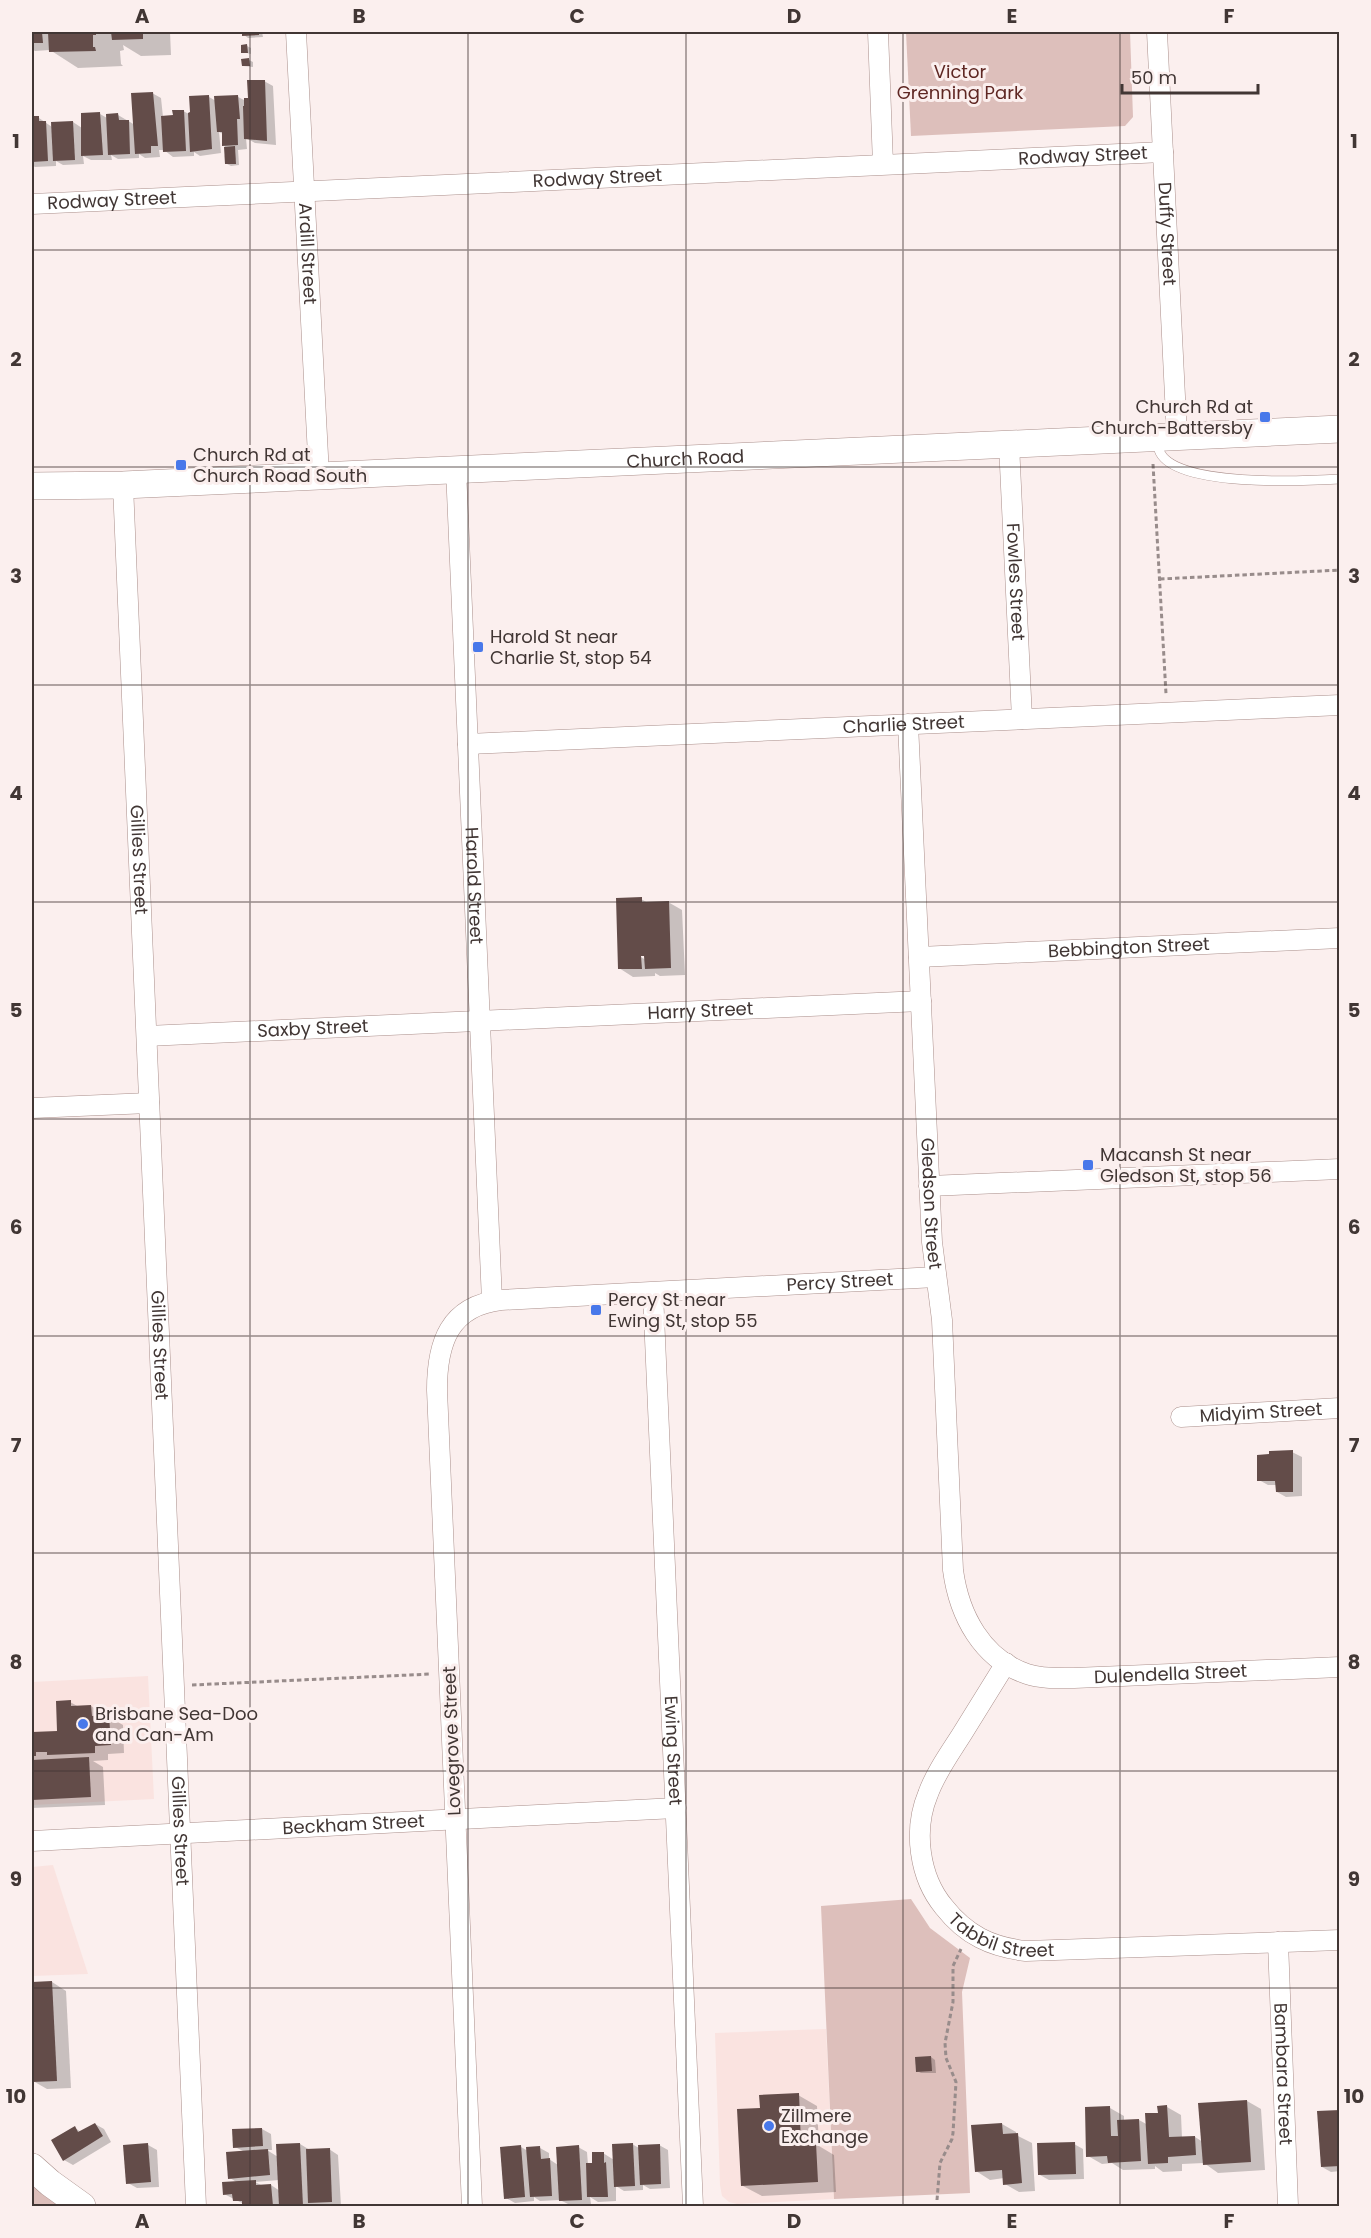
<svg xmlns="http://www.w3.org/2000/svg" width="1371" height="2238" font-family="Poppins,sans-serif">
	<rect width="100%" height="100%" fill="#fbefee"/>
	<g fill="#fae3e0">
		<polygon points="148,1676 154,1799 32,1805 32,1682"/>
		<polygon points="53,1865 88,1974 32,1976 32,1867"/>
		<polygon points="826,2029 834,2199 737,2204 729,2202 722,2196 720,2185 715,2033"/>
	</g>
	<g fill="#ddbfbb">
		<polygon points="906,32 1130,32 1133,117 1125,126 911,136"/>
		<polygon points="911,1899 930,1928 970,1958 962,1992 970,2193 834,2199 821,1906"/>
		<polygon points="32,2182 58,2206 32,2206"/>
	</g>
	<g fill="#0003" fill-rule="evenodd">
		<polygon points="32,32 170,32 171,55 141,56 123,45 124,50 120,51 121,64 123,66 78,68 50,50 35,51 32,49"/>
		<polygon points="223,32 262,32 263,37 248,38 244,35 244,32"/>
		<polygon points="247,46 251,48 251,54 243,52"/>
		<polygon points="249,60 253,62 253,67 243,66"/>
		<polygon points="264,81 273,86 276,145 255,143 246,138 247,149 238,150 239,165 231,166 227,164 223,134 219,132 221,153 200,156 194,152 194,156 173,157 164,150 159,150 160,157 145,158 139,154 139,158 118,159 111,155 112,160 91,160 83,156 84,164 63,165 56,161 56,166 35,167 32,165 32,118 39,118 52,127 73,122 82,128 100,114 107,118 118,115 135,125 152,93 161,98 163,117 174,117 183,111 189,114 209,97 216,101 238,97 246,101 250,99"/>
		<path d="M 641,899 L 648,903 L 668,902 L 682,910 L 685,975 L 660,976 L 655,973 L 655,976 L 633,977 L 619,968 ZM 635,951 L 646,957 L 646,960 L 634,953 Z"/>
		<polygon points="1292,1452 1302,1457 1302,1496 1286,1497 1277,1492 1277,1485 1268,1485 1259,1480"/>
		<polygon points="70,1702 79,1707 91,1706 105,1715 105,1717 109,1717 123,1725 124,1753 108,1754 108,1760 93,1761 103,1767 105,1805 32,1808 32,1733 59,1732"/>
		<polygon points="52,1982 66,1991 71,2088 47,2089 33,2081 32,1983"/>
		<polygon points="931,2057 935,2060 936,2073 921,2073 917,2071"/>
		<polygon points="798,2095 817,2106 819,2146 834,2155 836,2192 762,2196 743,2186 761,2110"/>
		<polygon points="1247,2101 1261,2109 1265,2170 1218,2173 1204,2163 1182,2164 1182,2171 1163,2172 1155,2166 1155,2169 1123,2170 1112,2163 1102,2164 1088,2156 1110,2108 1124,2116 1124,2121 1139,2120 1148,2125 1167,2107 1181,2115 1182,2138 1195,2137 1203,2142"/>
		<polygon points="1340,2111 1340,2171 1331,2172 1322,2167"/>
		<polygon points="95,2124 104,2129 111,2142 73,2165 64,2160 75,2128 81,2132"/>
		<polygon points="1002,2124 1016,2132 1016,2135 1032,2143 1035,2191 1019,2192 1005,2184 1004,2178 990,2180 976,2171"/>
		<path d="M 262,2129 L 271,2134 L 272,2150 L 267,2150 L 278,2157 L 300,2144 L 310,2150 L 329,2149 L 338,2155 L 341,2206 L 248,2206 L 224,2194 L 238,2183 L 230,2178 L 245,2152 L 235,2147 ZM 279,2180 L 280,2191 L 271,2185 L 263,2186 L 255,2182 Z"/>
		<polygon points="632,2144 639,2148 659,2145 668,2150 670,2188 650,2189 643,2185 643,2190 624,2191 616,2186 616,2201 598,2202 590,2197 591,2204 570,2205 560,2200 540,2201 534,2197 534,2201 515,2203 506,2198 521,2147 528,2151 540,2148 549,2153 549,2159 558,2165 578,2147 587,2152 588,2165 594,2165 603,2153 614,2160"/>
		<polygon points="1074,2144 1083,2149 1084,2179 1049,2180 1040,2175"/>
		<polygon points="148,2145 157,2150 159,2187 137,2188 128,2183"/>
	</g>
	<g fill="#634c49">
		<polygon points="32,32 42,32 43,43 32,43"/>
		<polygon points="48,32 96,32 96,35 93,35 93,47 95,47 96,51 49,52"/>
		<polygon points="111,32 143,32 143,39 112,40"/>
		<polygon points="242,32 259,32 259,35 242,36"/>
		<polygon points="247,44 248,53 241,53 241,45"/>
		<polygon points="249,58 250,66 242,66 241,59"/>
		<polygon points="247,80 265,80 267,141 244,139 243,106 244,106 244,98 248,98"/>
		<polygon points="153,92 158,146 151,146 151,153 135,154 131,93"/>
		<polygon points="209,95 212,149 190,152 188,113 190,112 189,96"/>
		<polygon points="238,95 240,119 237,119 238,145 222,146 222,132 217,132 214,96"/>
		<polygon points="172,110 184,110 186,151 163,152 161,116 173,115"/>
		<polygon points="100,112 103,155 81,156 81,113"/>
		<polygon points="118,113 119,120 129,120 130,154 108,155 106,114"/>
		<polygon points="32,116 39,116 39,121 46,121 48,161 32,162"/>
		<polygon points="73,121 75,160 53,161 51,122"/>
		<polygon points="235,146 236,164 225,164 224,147"/>
		<polygon points="642,897 642,902 669,901 671,968 645,969 644,956 641,956 642,969 618,969 616,898"/>
		<polygon points="1293,1450 1293,1492 1276,1492 1275,1481 1257,1481 1257,1455 1269,1454 1269,1451"/>
		<polygon points="71,1700 71,1706 91,1705 92,1716 109,1715 111,1745 95,1746 95,1753 47,1755 47,1752 36,1752 36,1756 32,1756 32,1732 57,1731 56,1701"/>
		<polygon points="89,1757 91,1797 32,1800 32,1760"/>
		<polygon points="52,1981 57,2081 32,2082 32,1982"/>
		<polygon points="931,2056 932,2071 916,2072 915,2057"/>
		<polygon points="799,2093 801,2144 816,2143 818,2182 741,2186 737,2109 760,2108 759,2095"/>
		<polygon points="1247,2100 1251,2162 1203,2165 1198,2103"/>
		<polygon points="1167,2105 1169,2137 1195,2136 1196,2155 1168,2157 1168,2163 1148,2164 1145,2113 1158,2113 1157,2106"/>
		<polygon points="1110,2106 1111,2136 1118,2136 1117,2120 1139,2119 1141,2161 1108,2163 1107,2156 1086,2157 1085,2107"/>
		<polygon points="1340,2110 1340,2166 1321,2167 1317,2111"/>
		<polygon points="95,2123 103,2136 63,2161 51,2140 75,2126 78,2132"/>
		<polygon points="1002,2123 1003,2134 1018,2133 1022,2183 1003,2185 1002,2170 975,2172 971,2125"/>
		<polygon points="262,2128 263,2146 233,2148 232,2129"/>
		<polygon points="1075,2142 1076,2174 1038,2175 1037,2143"/>
		<polygon points="148,2143 151,2182 126,2184 123,2145"/>
		<polygon points="300,2143 303,2206 279,2206 276,2144"/>
		<polygon points="633,2143 635,2186 614,2187 612,2144"/>
		<polygon points="660,2144 661,2184 640,2185 638,2145"/>
		<polygon points="521,2145 525,2197 504,2199 500,2147"/>
		<polygon points="579,2145 582,2200 559,2201 556,2147"/>
		<polygon points="540,2146 541,2159 550,2158 552,2196 530,2197 526,2147"/>
		<polygon points="330,2148 332,2202 308,2203 306,2149"/>
		<polygon points="268,2149 270,2175 228,2179 226,2152"/>
		<polygon points="592,2152 604,2152 604,2163 606,2162 608,2197 587,2197 586,2163 592,2163"/>
		<polygon points="256,2180 256,2185 271,2184 273,2206 247,2206 247,2204 242,2205 242,2201 233,2201 232,2194 223,2195 222,2182"/>
	</g>
	<g fill="none" stroke-linecap="round" stroke-linejoin="round">
		<defs>
			<path id="lane" d="M 1158,441 C 1158,444 1158,447 1159,450 C 1172,488 1306,481 1340,479"/>
			<g id="street">
				<path id="s1" d="M 296,32 L 319,475"/>
				<polyline points="878,32 883,164"/>
				<path id="s2" d="M 1157,32 L 1177,437"/>
				<path id="s3" d="M 32,204 L 1163,152"/>
				<path id="s4" d="M 1009,444 L 1022,719"/>
				<path id="s5" d="M 456,469 L 492,1301"/>
				<path id="s6" d="M 123,485 L 196,2206"/>
				<path id="s7" d="M 908,724 L 932,1242 L 942,1320 L 953,1570 C 959,1615 982,1659 1027,1674 C 1042,1679 1058,1678 1074,1678 L 1340,1667"/>
				<path id="s8" d="M 468,744 L 1340,705"/>
				<path id="s9" d="M 919,957 L 1340,938"/>
				<path id="s10" d="M 147,1036 L 921,1001"/>
				<polyline points="32,1108 149,1103"/>
				<polyline points="929,1186 1340,1169"/>
				<path id="s11" d="M 653,1293 L 693,2206"/>
				<path id="s12" d="M 1181,1417 L 1340,1408"/>
				<path id="s13" d="M 1006,1663 C 991,1687 977,1710 962,1734 C 950,1753 936,1772 928,1794 C 913,1830 919,1877 944,1907 C 966,1935 991,1947 1026,1951 L 1340,1940"/>
				<path id="s14" d="M 32,1841 L 676,1808"/>
				<path id="s15" d="M 1278,1942 L 1288,2206"/>
				<path id="s16" d="M 472,2206 L 437,1390 C 437,1343 449,1306 501,1300 L 936,1277"/>
			</g>
			<g id="secondary">
				<path id="s17" d="M 32,486 L 123,485 L 1340,429"/>
				<polyline points="32,2167 50,2183 82,2206"/>
			</g>
		</defs>
		<use href="#lane" stroke="#aa8f8b" stroke-width="10"/>
		<use href="#street" stroke="#aa8f8b" stroke-width="21"/>
		<use href="#secondary" stroke="#aa8f8b" stroke-width="28"/>
		<g stroke="#988c8b" stroke-width="3" stroke-dasharray="4.5 3" stroke-linecap="butt">
			<polyline points="1153,464 1166,694"/>
			<polyline points="1160,579 1340,570"/>
			<polyline points="192,1685 431,1674"/>
			<polyline points="937,2200 940,2163 952,2139 953,2133 956,2082 946,2058 945,2043 953,2002 953,1966 961,1949"/>
		</g>
		<use href="#lane" stroke="#fff" stroke-width="9"/>
		<use href="#street" stroke="#fff" stroke-width="20"/>
		<use href="#secondary" stroke="#fff" stroke-width="27"/>
	</g>
	<path fill="none" stroke="#413634" stroke-width="1.5" stroke-opacity="0.55" d="M 250,32 L 250,2206M 468,32 L 468,2206M 686,32 L 686,2206M 903,32 L 903,2206M 1120,32 L 1120,2206M 32,250 L 1340,250M 32,467 L 1340,467M 32,685 L 1340,685M 32,902 L 1340,902M 32,1119 L 1340,1119M 32,1336 L 1340,1336M 32,1553 L 1340,1553M 32,1771 L 1340,1771M 32,1988 L 1340,1988"/>
	<g fill="#4878ea" stroke="#fbefee" stroke-width="2">
		<rect x="1259" y="411" width="12" height="12" rx="3"/>
		<rect x="175" y="459" width="12" height="12" rx="3"/>
		<rect x="472" y="641" width="12" height="12" rx="3"/>
		<rect x="1082" y="1159" width="12" height="12" rx="3"/>
		<rect x="590" y="1304" width="12" height="12" rx="3"/>
		<circle cx="83" cy="1724" r="6"/>
		<circle cx="769" cy="2126" r="6"/>
	</g>
	<g text-anchor="middle" stroke-width="6" stroke-linejoin="round" paint-order="stroke">
		<g font-size="18" fill="#5f2723" stroke="#fbefee">
			<text x="960" y="78">Victor<tspan x="960" dy="21">Grenning Park</tspan></text>
		</g>
		<g font-size="18" fill="#413634" stroke="#fbefee">
			<text dy="6" stroke="none"><textPath href="#s3" startOffset="1052">Rodway Street</textPath></text>
			<text dy="6" stroke="none"><textPath href="#s3" startOffset="566">Rodway Street</textPath></text>
			<text dy="6" stroke="none"><textPath href="#s3" startOffset="80">Rodway Street</textPath></text>
			<text dy="6" stroke="none"><textPath href="#s2" startOffset="202">Duffy Street</textPath></text>
			<text dy="6" stroke="none"><textPath href="#s1" startOffset="222">Ardill Street</textPath></text>
			<text dy="6" stroke="none"><textPath href="#s17" startOffset="654">Church Road</textPath></text>
			<text dy="6" stroke="none"><textPath href="#s4" startOffset="138">Fowles Street</textPath></text>
			<text dy="6" stroke="none"><textPath href="#s8" startOffset="436">Charlie Street</textPath></text>
			<text dy="6" stroke="none"><textPath href="#s6" startOffset="375">Gillies Street</textPath></text>
			<text dy="6" stroke="none"><textPath href="#s5" startOffset="417">Harold Street</textPath></text>
			<text dy="6" stroke="none"><textPath href="#s9" startOffset="210">Bebbington Street</textPath></text>
			<text dy="6" stroke="none"><textPath href="#s10" startOffset="554">Harry Street</textPath></text>
			<text dy="6" stroke="none"><textPath href="#s10" startOffset="166">Saxby Street</textPath></text>
			<text dy="6" stroke="none"><textPath href="#s7" startOffset="480">Gledson Street</textPath></text>
			<text dy="6" stroke="none"><textPath href="#s16" startOffset="1280">Percy Street</textPath></text>
			<text dy="6" stroke="none"><textPath href="#s6" startOffset="861">Gillies Street</textPath></text>
			<text dy="6" stroke="none"><textPath href="#s12" startOffset="80">Midyim Street</textPath></text>
			<text dy="6" stroke="none"><textPath href="#s7" startOffset="1126">Dulendella Street</textPath></text>
			<text transform="translate(452 1741) rotate(-92)" y="6">Lovegrove Street</text>
			<text dy="6" stroke="none"><textPath href="#s11" startOffset="458">Ewing Street</textPath></text>
			<text dy="6" stroke="none"><textPath href="#s14" startOffset="322">Beckham Street</textPath></text>
			<text dy="6" stroke="none"><textPath href="#s6" startOffset="1347">Gillies Street</textPath></text>
			<text dy="6" stroke="none"><textPath href="#s13" startOffset="340">Tabbil Street</textPath></text>
			<text dy="6" stroke="none"><textPath href="#s15" startOffset="132">Bambara Street</textPath></text>
		</g>
		<g font-size="18" fill="#413634" stroke="#fbefee" text-anchor="start">
			<text x="1253" y="413" text-anchor="end">Church Rd at<tspan x="1253" dy="21">Church-Battersby</tspan></text>
			<text x="193" y="461">Church Rd at<tspan x="193" dy="21">Church Road South</tspan></text>
			<text x="490" y="643">Harold St near<tspan x="490" dy="21">Charlie St, stop 54</tspan></text>
			<text x="1100" y="1161">Macansh St near<tspan x="1100" dy="21">Gledson St, stop 56</tspan></text>
			<text x="608" y="1306">Percy St near<tspan x="608" dy="21">Ewing St, stop 55</tspan></text>
			<text x="95" y="1720">Brisbane Sea-Doo<tspan x="95" dy="21">and Can-Am</tspan></text>
			<text x="781" y="2122">Zillmere<tspan x="781" dy="21">Exchange</tspan></text>
		</g>
	</g>
	<rect width="1371" height="2238" fill="none" stroke="#fbefee" stroke-width="66"/>
	<path d="M1122 84v9h136v-9" fill="none" stroke="#413634" stroke-width="3"/>
	<text x="1131" y="84" font-size="18" fill="#413634" stroke="#fbefee" stroke-width="4.5" paint-order="stroke">50 m</text>
	<rect x="33" y="33" width="1305" height="2172" fill="none" stroke="#413634" stroke-width="2"/>
	<g font-size="20" text-anchor="middle" font-weight="bold" fill="#413634">
		<text x="142" y="23">A</text>
		<text x="359" y="23">B</text>
		<text x="577" y="23">C</text>
		<text x="794" y="23">D</text>
		<text x="1012" y="23">E</text>
		<text x="1229" y="23">F</text>
		<text x="16" y="148">1</text>
		<text x="1354" y="148">1</text>
		<text x="16" y="366">2</text>
		<text x="1354" y="366">2</text>
		<text x="16" y="583">3</text>
		<text x="1354" y="583">3</text>
		<text x="16" y="800">4</text>
		<text x="1354" y="800">4</text>
		<text x="16" y="1017">5</text>
		<text x="1354" y="1017">5</text>
		<text x="16" y="1234">6</text>
		<text x="1354" y="1234">6</text>
		<text x="16" y="1452">7</text>
		<text x="1354" y="1452">7</text>
		<text x="16" y="1669">8</text>
		<text x="1354" y="1669">8</text>
		<text x="16" y="1886">9</text>
		<text x="1354" y="1886">9</text>
		<text x="16" y="2103">10</text>
		<text x="1354" y="2103">10</text>
		<text x="142" y="2228">A</text>
		<text x="359" y="2228">B</text>
		<text x="577" y="2228">C</text>
		<text x="794" y="2228">D</text>
		<text x="1012" y="2228">E</text>
		<text x="1229" y="2228">F</text>
	</g>
</svg>
